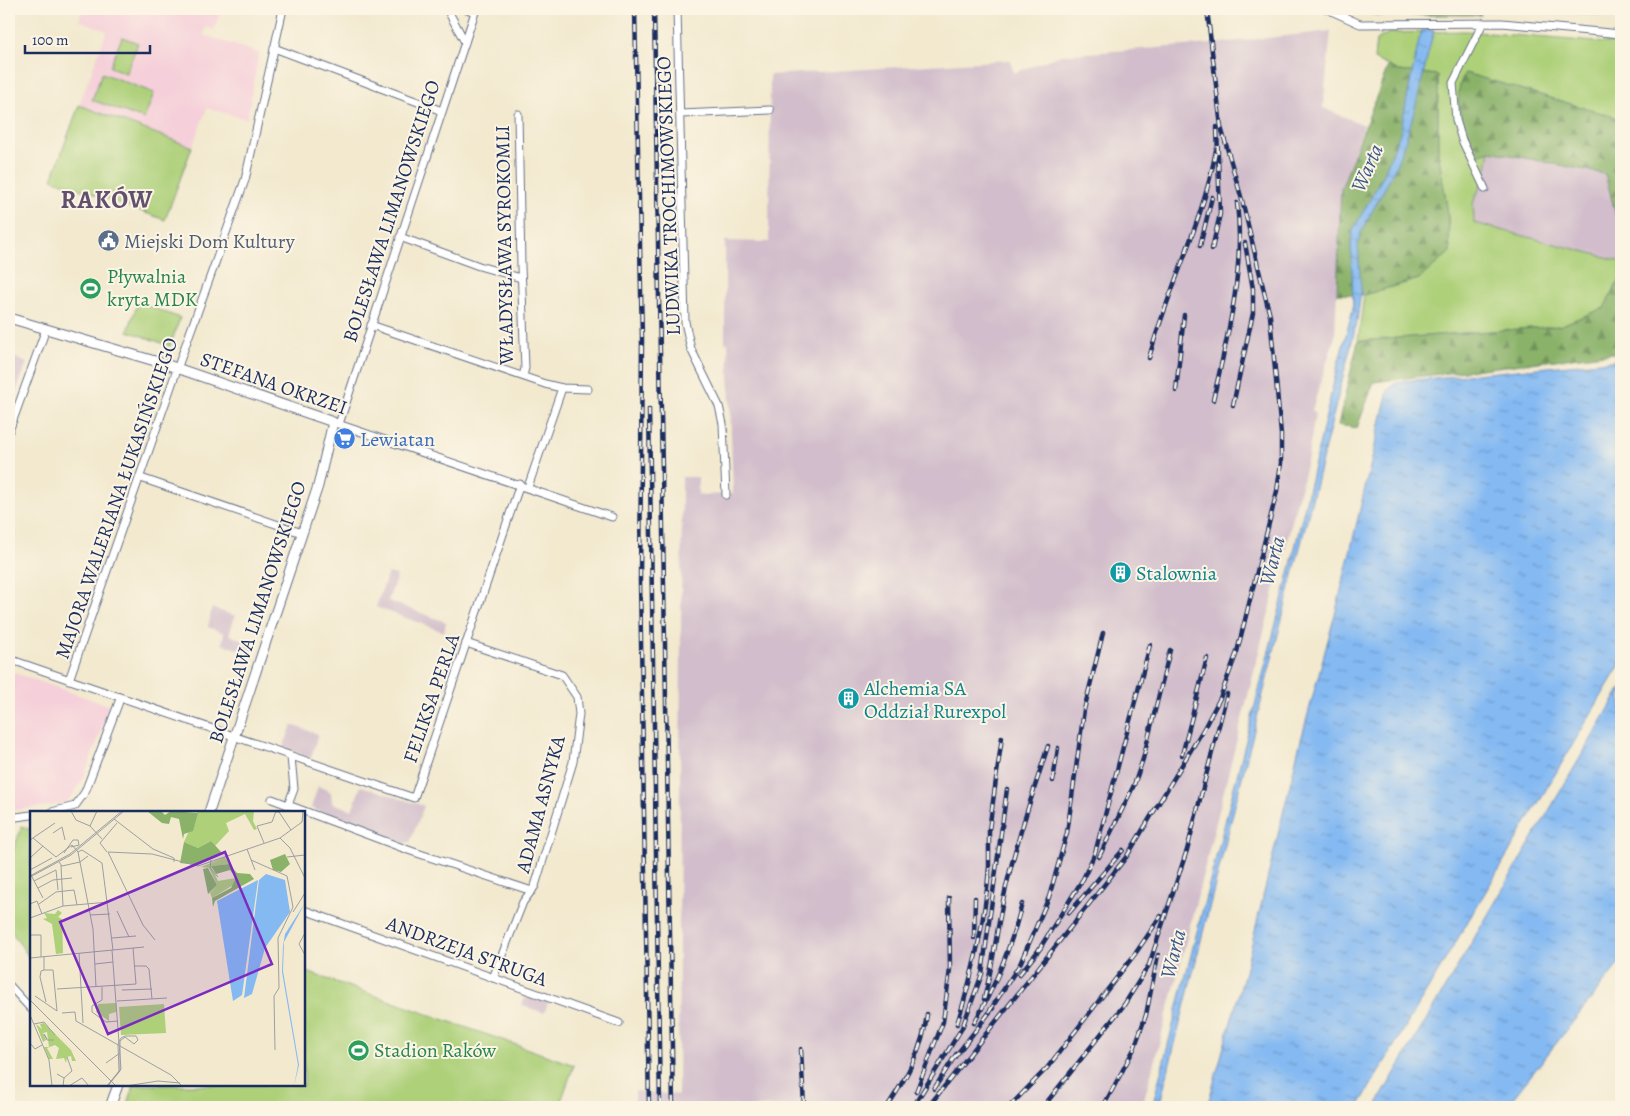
<svg xmlns="http://www.w3.org/2000/svg" width="1630" height="1116" font-family="Alegreya,serif">
	<defs>
		<pattern id="forest-firs" width="22" height="20" patternUnits="userSpaceOnUse" patternTransform="scale(1.25)"><rect width="22" height="20" fill="#8ab269"/><path d="M5 1l3.5 6h-7zM16 11l3.5 6h-7z" fill="#70915a"/></pattern>
		<pattern id="water-ripples" width="26" height="14" patternUnits="userSpaceOnUse" patternTransform="scale(1.25)"><rect width="26" height="14" fill="#84b9f2"/><path d="M2 4q2-2 4 0t4 0M15 11q2-2 4 0t4 0" fill="none" stroke="#6b97c7"/></pattern>
	</defs>
	<rect width="100%" height="100%" fill="#fcf5e5"/>
	<filter id="ink" filterUnits="userSpaceOnUse"><feTurbulence type="fractalNoise" baseFrequency=".02" numOctaves="2"/><feDisplacementMap in="SourceGraphic" scale="10" xChannelSelector="R" yChannelSelector="G"/><feConvolveMatrix kernelMatrix="1 2 1 2 8 2 1 2 1" color-interpolation-filters="sRGB"/></filter>
	<filter id="wash" filterUnits="userSpaceOnUse"><feTurbulence type="fractalNoise" baseFrequency=".0096" numOctaves="4" result="noise"/><feDisplacementMap in="SourceGraphic" scale="20" xChannelSelector="R" yChannelSelector="G"/><feGaussianBlur stdDeviation="1.12" result="paint"/><feColorMatrix in="noise" values="0 0 0 0 0 0 0 0 0 0 0 0 0 0 0 0 0 1.4 0 .05"/><feComposite in="paint" operator="in"/></filter>
	<g filter="url(#wash)">
		<rect width="100%" height="100%" fill="#f2e9cf"/>
		<g fill="#f5cfd9">
			<polygon points="83,9 221,9 214,30 206,27 203,35 259,53 247,119 207,108 192,147 79,105 107,31 79,20"/>
			<polygon points="9,671 110,706 84,777 69,800 62,804 9,811"/>
		</g>
		<g fill="#d1bdcb">
			<polygon points="1331,31 1323,108 1364,125 1341,189 1335,336 1312,410 1315,414 1308,457 1176,981 1142,1107 635,1107 635,1091 678,1095 682,477 698,477 698,495 733,494 728,343 725,343 725,241 769,242 770,75 1010,60 1014,73 1061,55 1211,44"/>
			<polygon points="1490,151 1605,174 1621,234 1621,261 1474,223 1473,203 1486,174"/>
			<polygon points="9,355 27,363 16,392 9,389"/>
			<polygon points="388,573 397,575 388,601 446,622 444,632 376,607"/>
			<polygon points="212,608 235,616 229,635 256,645 252,654 222,644 224,633 208,627"/>
			<polygon points="292,725 318,734 311,758 283,748"/>
			<polygon points="318,786 331,792 332,803 352,810 361,786 424,806 410,842 404,843 311,808"/>
			<polygon points="527,992 549,1000 544,1013 522,1005"/>
		</g>
		<g fill="#add079" stroke="#64806c">
			<polygon points="1465,31 1619,44 1619,118 1465,73 1461,119 1477,154 1490,151 1486,174 1473,203 1474,223 1621,261 1621,277 1604,308 1559,326 1358,341 1364,295 1419,279 1450,252 1448,213 1438,151 1438,75 1398,71 1374,59 1376,40 1389,33"/>
			<polygon points="122,37 138,43 126,73 110,67"/>
			<polygon points="102,73 154,93 144,119 92,100"/>
			<polygon points="79,105 192,147 165,220 52,179"/>
			<polygon points="138,302 180,318 170,346 128,331"/>
			<polygon points="22,826 31,830 31,960 9,928 9,862"/>
			<polygon points="304,971 574,1065 559,1107 127,1107 134,1085 304,1085"/>
		</g>
		<g fill="url(#forest-firs)" stroke="#527064">
			<polygon points="1344,9 1478,9 1481,15 1378,15"/>
			<polygon points="1532,9 1602,9 1604,15"/>
			<polygon points="1388,66 1398,71 1438,75 1438,151 1448,213 1450,252 1419,279 1364,295 1337,294 1341,189"/>
			<path d="M 1465,73 L 1619,118 L 1618,144 L 1621,150 L 1621,234 L 1605,174 L 1490,151 L 1477,155 C 1466,130 1449,99 1465,73 Z"/>
			<polygon points="1621,277 1621,352 1374,382 1357,428 1338,425 1358,341 1559,326 1604,308"/>
		</g>
		<g fill="url(#water-ripples)" stroke="#5074a8">
			<path d="M 1421,30 L 1434,30 C 1422,76 1414,124 1395,168 C 1385,190 1371,211 1361,233 L 1358,245 L 1361,292 L 1357,321 L 1160,1103 L 1159,1107 L 1152,1107 L 1291,565 L 1338,364 L 1353,309 L 1351,242 L 1353,230 L 1383,176 L 1400,133 Z"/>
			<polygon points="1621,360 1621,663 1358,1107 1207,1107 1246,968 1298,751 1338,603 1388,390 1394,384 1404,381"/>
			<polygon points="1621,688 1621,961 1506,1107 1375,1107"/>
		</g>
	</g>
	<g filter="url(#ink)">
		<g fill="none" stroke-linecap="round" stroke-linejoin="round">
			<defs>
				<g id="minor">
					<polyline points="447,9 465,42"/>
					<polyline points="466,9 475,12"/>
					<polyline points="677,9 685,322 691,349 719,406 723,424 726,495"/>
					<polyline points="1327,9 1360,24 1502,23 1621,34"/>
					<polyline points="1483,23 1453,83 1456,120 1462,140 1485,189"/>
					<polyline points="274,48 442,111"/>
					<polyline points="518,114 521,266 525,368 523,376"/>
					<polyline points="681,114 770,110"/>
					<polyline points="400,237 479,266 521,278"/>
					<polyline points="371,325 545,384 562,388 588,389"/>
					<polyline points="335,423 612,517"/>
					<polyline points="339,424 476,9"/>
					<polyline points="9,431 46,329"/>
					<polyline points="141,478 302,533"/>
					<polyline points="528,487 562,388"/>
					<polyline points="466,643 562,675 577,697 579,714 573,762 535,886 523,902 493,978"/>
					<polyline points="9,659 414,798 520,484"/>
					<polyline points="69,680 182,355 245,180 283,9"/>
					<polyline points="272,799 411,851 532,891"/>
					<polyline points="288,805 294,789 291,757"/>
					<polyline points="52,812 75,806 85,792 120,699"/>
					<polyline points="9,818 31,815"/>
					<polyline points="304,910 619,1023"/>
					<polyline points="9,985 31,1009"/>
				</g>
				<g id="tertiary">
					<polyline points="9,318 165,364 333,422 318,486 209,812"/>
					<polyline points="110,1107 118,1085"/>
				</g>
			</defs>
			<use href="#minor" stroke="#667086" stroke-width="9"/>
			<use href="#tertiary" stroke="#667086" stroke-width="11"/>
			<use href="#minor" stroke="#fff" stroke-width="7"/>
			<use href="#tertiary" stroke="#fff" stroke-width="9"/>
			<defs>
				<g id="rail">
					<polyline points="635,9 642,338 640,581 649,1107"/>
					<polyline points="654,9 673,1107"/>
					<polyline points="1200,246 1212,197"/>
					<polyline points="1212,249 1220,214 1217,127"/>
					<path d="M 1149,358 C 1169,286 1203,223 1216,150"/>
					<polyline points="1176,391 1184,315"/>
					<path d="M 1213,400 C 1228,335 1245,270 1237,203"/>
					<polyline points="1233,405 1253,313 1253,289 1245,243"/>
					<polyline points="649,409 660,1107"/>
					<polyline points="1182,755 1207,658"/>
					<polyline points="1053,781 1058,748"/>
					<polyline points="1099,857 1134,785 1143,759 1170,650"/>
					<polyline points="989,876 989,830 1002,737"/>
					<polyline points="1069,913 1123,850"/>
					<polyline points="974,938 975,898"/>
					<polyline points="1038,951 1083,879 1095,853 1150,645"/>
					<polyline points="1019,975 1042,946"/>
					<path d="M 984,999 C 993,966 996,934 1003,901 C 1014,848 1032,796 1048,746"/>
					<polyline points="989,1012 1020,964 1049,897 1067,833 1084,710 1103,633"/>
					<path d="M 974,1023 C 996,985 1011,946 1022,904"/>
					<path d="M 957,1024 C 973,974 985,921 989,868"/>
					<polyline points="801,1049 804,1107"/>
					<polyline points="954,1058 993,1008"/>
					<polyline points="934,1089 957,1053"/>
					<polyline points="916,1092 943,1022 950,969 949,898"/>
					<path d="M 887,1107 C 906,1078 923,1049 927,1014"/>
					<polyline points="913,1107 962,1028 982,974 1007,789"/>
					<polyline points="928,1107 1127,856 1203,730 1220,698 1237,652 1277,491 1281,463 1281,434 1270,316 1242,200 1221,127 1207,9"/>
					<polyline points="1009,1107 1047,1068 1135,954 1161,916"/>
					<polyline points="1043,1107 1124,1005 1149,965 1187,850 1227,694"/>
					<polyline points="1103,1107 1134,1049 1146,1015 1158,955"/>
				</g>
			</defs>
			<use href="#rail" stroke="#1b2f5e" stroke-width="4.5"/>
			<use href="#rail" stroke="#fcf5e5" stroke-width="2.5" stroke-dasharray="8" stroke-linecap="butt"/>
		</g>
	</g>
	<defs>
		<symbol id="civic-disc" viewBox="-11 -11 22 22"><circle r="9.5" fill="#5c6f8a" stroke="#fcf5e5"/><path d="M-.6-6.5H3V-4.5H.6V-3L4-1V1h2V6H-6V1h2V-1L-.6-3ZM-1.2 2.5V6h2.4V2.5Z" fill="#fff"/></symbol>
		<symbol id="stadium-disc" viewBox="-11 -11 22 22"><circle r="9.5" fill="#2e9e5b" stroke="#fcf5e5"/><path d="M0-5a6.5 5 0 1 0 0 10a6.5 5 0 1 0 0-10ZM-3.5-1.8h7v3.6h-7Z" fill="#fff"/></symbol>
		<symbol id="supermarket-disc" viewBox="-11 -11 22 22"><circle r="9.5" fill="#3f7fe0" stroke="#fcf5e5"/><path d="M-6-5.5h2.5l.6 2H6L4.5 2H-2.5L-4.4-4H-6ZM-1.5 3.2a1.3 1.3 0 1 0 .1 0ZM3 3.2a1.3 1.3 0 1 0 .1 0Z" fill="#fff"/></symbol>
		<symbol id="building-disc" viewBox="-11 -11 22 22"><circle r="9.5" fill="#0f9aa8" stroke="#fcf5e5"/><path d="M-4-6H4V6H1V3H-1V6H-4ZM-2.5-4.3h1.7v1.8h-1.7ZM.8-4.3h1.7v1.8H.8ZM-2.5-1h1.7V.8h-1.7ZM.8-1h1.7V.8H.8Z" fill="#fff"/></symbol>
	</defs>
	<g fill-rule="evenodd">
		<use href="#civic-disc" x="96" y="228" width="25" height="25"/>
		<use href="#stadium-disc" x="78" y="276" width="25" height="25"/>
		<use href="#supermarket-disc" x="332" y="426" width="25" height="25"/>
		<use href="#building-disc" x="1108" y="560" width="25" height="25"/>
		<use href="#building-disc" x="836" y="686" width="25" height="25"/>
		<use href="#stadium-disc" x="346" y="1038" width="25" height="25"/>
	</g>
	<g text-anchor="middle" stroke-width="4" stroke-linejoin="round" paint-order="stroke">
		<g font-size="20" fill="#1b2f5e" stroke="#fcf5e5">
			<text transform="translate(668 196) rotate(-92)" y="7">LUDWIKA TROCHIMOWSKIEGO</text>
			<text transform="translate(391 211) rotate(-72)" y="7">BOLESŁAWA LIMANOWSKIEGO</text>
			<text transform="translate(504 245) rotate(-91)" y="7">WŁADYSŁAWA SYROKOMLI</text>
			<text transform="translate(274 383) rotate(19)" y="7">STEFANA OKRZEI</text>
			<text transform="translate(116 498) rotate(-71)" y="7">MAJORA WALERIANA ŁUKASIŃSKIEGO</text>
			<text transform="translate(257 612) rotate(-72)" y="7">BOLESŁAWA LIMANOWSKIEGO</text>
			<text transform="translate(431 698) rotate(-71)" y="7">FELIKSA PERLA</text>
			<text transform="translate(540 804) rotate(-75)" y="7">ADAMA ASNYKA</text>
			<text transform="translate(467 951) rotate(20)" y="7">ANDRZEJA STRUGA</text>
		</g>
		<g font-size="20" fill="#4e5e75" stroke="#fcf5e5" text-anchor="start">
			<text x="124" y="248">Miejski Dom Kultury</text>
		</g>
		<g font-size="20" fill="#27864d" stroke="#fcf5e5" text-anchor="start">
			<text x="107" y="283">Pływalnia<tspan x="107" dy="23">kryta MDK</tspan></text>
			<text x="374" y="1057">Stadion Raków</text>
		</g>
		<g font-size="20" fill="#366cbe" stroke="#fcf5e5" text-anchor="start">
			<text x="360" y="446">Lewiatan</text>
		</g>
		<g font-size="20" fill="#0d838f" stroke="#fcf5e5" text-anchor="start">
			<text x="1136" y="580">Stalownia</text>
			<text x="864" y="695">Alchemia SA<tspan x="864" dy="23">Oddział Rurexpol</tspan></text>
		</g>
		<g font-size="21" font-style="italic" fill="#3a588a" stroke="#fcf5e5">
			<text transform="translate(1367 168) rotate(-66)" y="7">Warta</text>
			<text transform="translate(1272 561) rotate(-76)" y="7">Warta</text>
			<text transform="translate(1173 954) rotate(-76)" y="7">Warta</text>
		</g>
		<g font-size="25" font-weight="bold" letter-spacing="1" fill="#62516e" stroke="#fcf5e5">
			<text x="107" y="208">RAKÓW</text>
		</g>
	</g>
	<g transform="translate(30 811)">
		<rect width="275" height="275" fill="#f2e9cf"/>
		<path d="M 168,0 L 224,0 L 223,10 L 227,18 L 224,19 L 215,3 L 196,12 L 199,20 L 185,35 L 181,30 L 168,37 L 154,31 ZM 195,46 L 199,53 L 181,55 L 188,70 L 206,67 L 205,73 L 182,87 L 180,82 L 187,74 L 179,57 L 171,56 ZM 28,99 L 32,102 L 28,106 L 32,108 L 33,142 L 26,143 L 22,113 L 13,108 L 17,107 L 14,102 L 25,103 ZM 86,192 L 86,201 L 79,203 L 79,210 L 66,201 L 68,193 ZM 134,193 L 136,222 L 91,224 L 89,196 ZM 14,212 L 41,239 L 46,250 L 42,250 L 41,245 L 37,246 L 36,252 L 34,247 L 26,248 L 29,237 L 25,234 L 17,237 L 23,248 L 19,248 L 14,236 L 19,236 L 17,221 L 13,222 L 16,229 L 13,231 L 6,213 L 12,218 L 10,213 Z" fill="#add079"/>
		<path d="M 117,0 L 131,0 L 135,4 L 141,0 L 168,2 L 163,20 L 154,23 L 153,28 L 149,8 L 141,6 L 139,13 L 132,12 ZM 181,30 L 193,43 L 167,54 L 150,52 L 154,31 L 168,37 ZM 255,43 L 260,53 L 251,61 L 243,59 L 240,49 ZM 199,53 L 207,62 L 220,63 L 224,68 L 185,90 L 183,96 L 182,87 L 201,77 L 206,67 L 200,59 L 186,63 L 181,55 ZM 178,57 L 187,74 L 178,83 L 173,58 Z" fill="#8ab269"/>
		<path d="M 236,63 L 255,69 L 260,101 L 235,137 L 222,183 L 214,187 L 229,69 ZM 228,69 L 212,184 L 203,190 L 187,90 ZM 275,92 L 254,131 L 253,160 L 269,254 L 264,275 L 268,254 L 252,161 L 253,135 L 255,123 Z" fill="#84b9f2"/>
		<path fill="none" stroke="#9c9fa2" stroke-width="1" d="M 41,0 L 46,9 L 60,15 L 72,28M 246,1 L 249,1 L 261,19M 84,8 L 123,38 L 144,47 L 144,51M 60,15 L 67,0M 23,22 L 32,16 L 35,29M 3,27 L 26,46 L 42,34 L 48,41 L 63,118 L 66,176M 250,27 L 260,37 L 275,67M 0,29 L 25,12M 234,32 L 227,15 L 242,11 L 246,0M 217,38 L 225,59M 48,41 L 52,39 L 72,52 L 83,139M 77,41 L 70,32 L 87,12M 34,42 L 43,29 L 48,29 L 49,34 L 41,36M 257,46 L 275,44M 0,47 L 13,35M 181,49 L 180,57 L 188,66M 221,49 L 257,65 L 263,96 L 248,127 L 249,177 L 244,185 L 245,239M 29,51 L 32,55 L 50,51 L 58,45M 31,54 L 33,95M 0,59 L 22,47M 0,62 L 13,87M 0,65 L 40,43 L 92,0M 0,66 L 41,44 L 94,0M 4,70 L 26,59 L 28,79M 8,77 L 23,69 L 42,67M 0,93 L 7,90 L 12,103M 9,93 L 26,81 L 44,79 L 47,94M 87,100 L 99,126M 263,101 L 275,82M 60,104 L 80,103M 0,107 L 33,95 L 79,91M 275,122 L 269,133 L 275,144M 0,124 L 11,124 L 11,146M 82,127 L 106,125M 125,129 L 113,114 L 78,41 L 122,43 L 168,55 L 250,27 L 272,11 L 273,0M 49,142 L 53,212M 14,145 L 14,159 L 11,160 L 10,166 L 16,191M 0,147 L 114,136M 65,153 L 83,151M 105,155 L 116,155 L 119,158 L 122,188M 72,176 L 72,189 L 62,195 L 62,201 L 76,211 L 88,210M 27,178 L 106,173 L 103,137M 92,179 L 122,178M 5,185 L 27,200 L 23,159 L 14,159M 0,189 L 86,275M 87,190 L 137,187M 32,202 L 45,201 L 46,210 L 141,264 L 152,275M 0,204 L 19,249 L 22,275M 4,213 L 14,211 L 25,224M 17,228 L 14,223 L 17,229 L 24,229M 0,232 L 5,238 L 12,234M 76,252 L 90,242M 27,263 L 34,267 L 33,275M 34,267 L 42,260 L 37,246M 39,275 L 52,267 L 59,275M 77,275 L 89,260 L 88,234 L 89,230 L 91,227 L 95,225 L 106,225 L 108,229 L 104,233 L 95,226 L 90,230 L 90,260 L 77,275M 78,275 L 91,258 L 82,139M 96,275 L 128,270 L 150,272"/>
		<path fill="#7b2cbf" fill-opacity="0.15" stroke="#7b2cbf" stroke-width="2.5" d="M 195,41 L 242,153 L 78,223 L 30,111 Z"/>
		<rect width="275" height="275" fill="none" stroke="#1b2f5e" stroke-width="2.5"/>
	</g>
	<rect width="1630" height="1116" fill="none" stroke="#fcf5e5" stroke-width="30"/>
	<path d="M25 45v8h125v-8" fill="none" stroke="#1b2f5e" stroke-width="2.5"/>
	<text x="32" y="45" font-size="15" fill="#1b2f5e" stroke="#fcf5e5" stroke-width="4" paint-order="stroke">100 m</text>
</svg>
